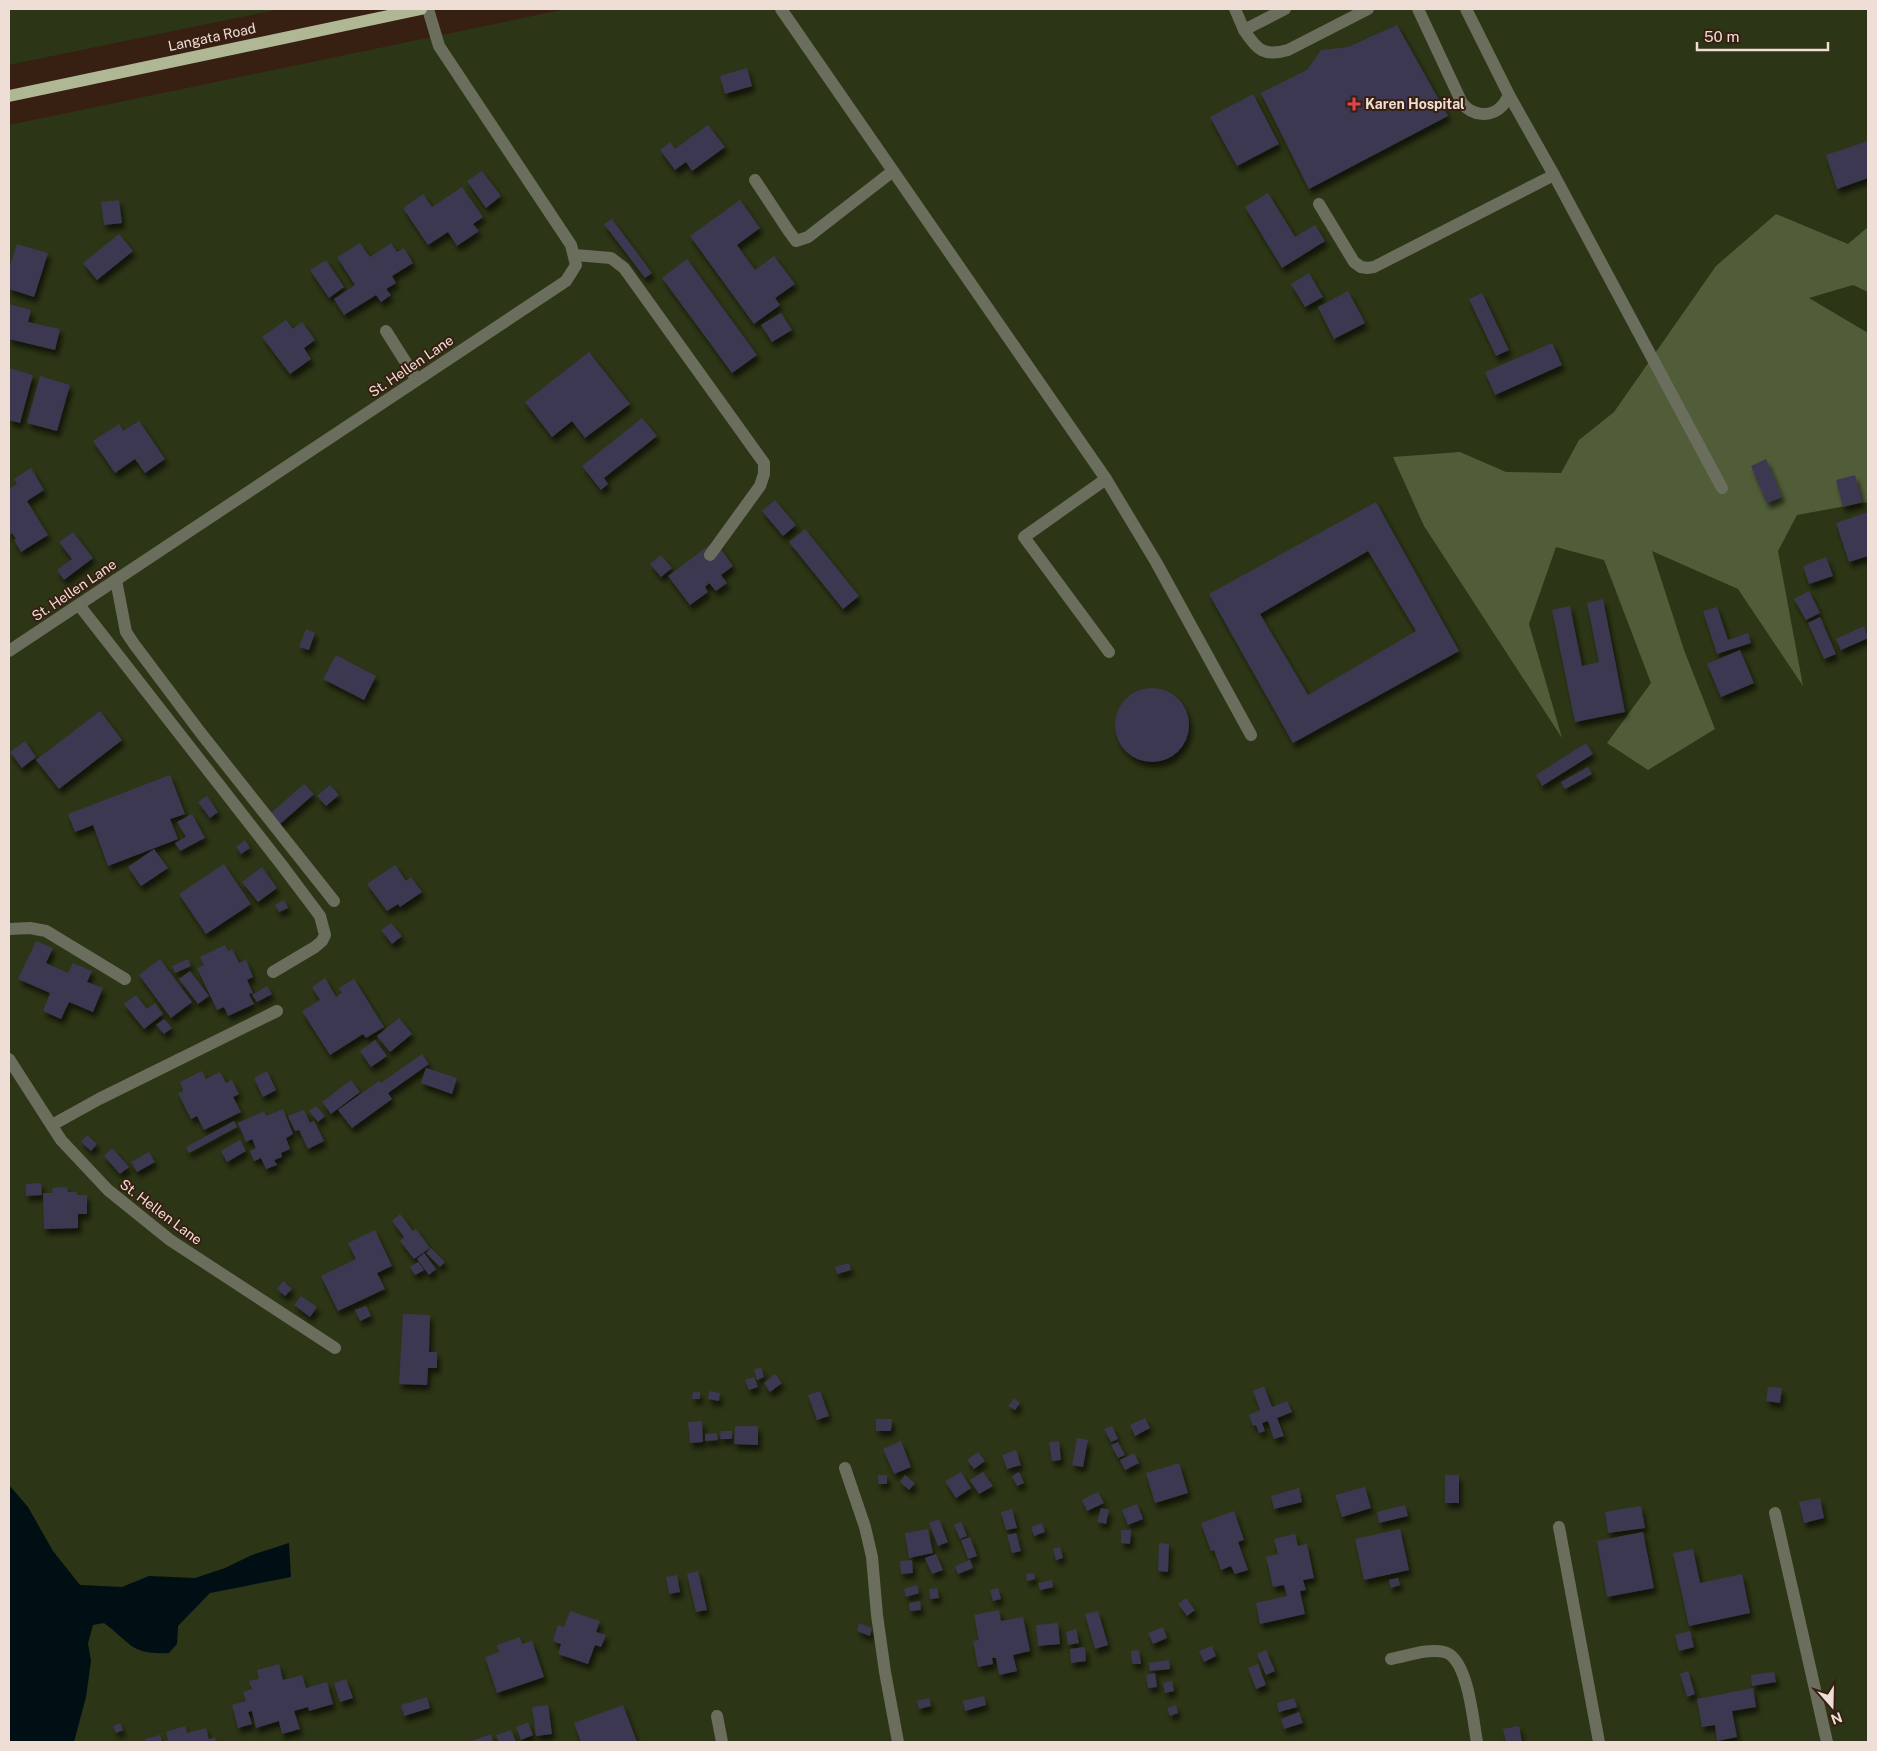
<svg xmlns="http://www.w3.org/2000/svg" width="1877" height="1751" font-family="'Public Sans',sans-serif">
	<defs>
		<filter id="shadow"><feDropShadow dx="3" dy="5.5" stdDeviation="2.5" flood-color="#0009"/></filter>
	</defs>
	<rect width="100%" height="100%" fill="#371f12"/>
	<g fill="#2c3515">
		<polygon points="9,9 280,9 9,65"/>
		<polygon points="566,9 1868,9 1868,1742 9,1742 9,125"/>
	</g>
	<polygon fill="#515d38" points="1776,214 1848,244 1868,227 1868,292 1853,285 1809,298 1868,333 1868,502 1797,515 1778,551 1803,686 1738,589 1652,551 1684,650 1715,729 1648,770 1607,743 1651,683 1604,560 1556,547 1529,624 1562,738 1424,526 1393,457 1460,452 1506,472 1561,473 1579,440 1614,412 1716,266"/>
	<path fill="#000f14" d="M 9,1485 L 28,1507 L 53,1551 L 80,1585 L 122,1587 L 149,1576 L 195,1578 L 225,1568 L 252,1555 L 289,1543 L 291,1577 L 210,1593 L 178,1626 L 177,1644 L 169,1653 C 131,1655 132,1644 104,1623 L 93,1625 L 88,1643 L 91,1661 L 86,1697 L 74,1742 L 9,1742 Z"/>
	<g fill="#3d3851" fill-rule="evenodd" filter="url(#shadow)">
		<polygon points="1397,25 1448,116 1309,189 1261,93 1307,70 1321,50 1348,47"/>
		<polygon points="747,68 752,86 725,94 720,76"/>
		<polygon points="1253,94 1279,144 1237,166 1210,117"/>
		<polygon points="708,125 725,147 692,171 686,162 675,170 660,150 670,142 675,149"/>
		<polygon points="1868,141 1868,178 1837,189 1826,155"/>
		<polygon points="482,171 501,196 486,208 467,181"/>
		<polygon points="462,187 483,217 473,224 479,231 457,246 448,232 428,245 403,208 423,194 432,207"/>
		<polygon points="1268,193 1295,237 1315,225 1325,241 1282,268 1245,207"/>
		<polygon points="119,200 122,223 104,225 101,202"/>
		<polygon points="740,200 760,228 737,245 755,270 774,256 795,284 775,298 780,305 754,324 690,236"/>
		<polygon points="612,219 652,273 645,278 604,224"/>
		<polygon points="119,234 133,251 97,280 83,263"/>
		<polygon points="360,243 370,257 391,243 397,252 404,248 413,263 392,276 396,283 386,289 391,295 381,302 376,295 344,315 334,299 355,285 337,257"/>
		<polygon points="17,244 48,253 34,297 9,289 9,268"/>
		<polygon points="687,259 757,355 732,373 662,278"/>
		<polygon points="326,260 344,287 329,298 310,270"/>
		<polygon points="1309,273 1323,297 1305,307 1291,284"/>
		<polygon points="1348,291 1365,323 1334,339 1318,307"/>
		<polygon points="1482,293 1509,350 1496,356 1469,299"/>
		<polygon points="9,304 31,310 28,322 60,329 55,350 9,339"/>
		<polygon points="781,313 792,330 772,342 761,325"/>
		<polygon points="286,320 293,329 302,322 315,340 304,348 311,359 290,374 262,337"/>
		<polygon points="1552,343 1562,365 1495,395 1485,372"/>
		<polygon points="589,352 630,404 585,438 572,421 552,437 525,402"/>
		<polygon points="9,368 33,375 20,423 9,420"/>
		<polygon points="40,376 70,385 57,431 27,423"/>
		<polygon points="642,418 657,436 604,478 608,484 601,490 582,466"/>
		<polygon points="139,421 165,459 145,473 135,459 115,473 93,441 119,424 123,431"/>
		<polygon points="1766,459 1782,497 1767,503 1751,466"/>
		<polygon points="31,468 44,490 27,501 48,535 21,552 14,540 16,539 12,533 9,535 9,489 17,484 14,479"/>
		<polygon points="1855,475 1862,502 1843,507 1836,480"/>
		<polygon points="775,500 796,525 783,536 762,511"/>
		<path d="M 1376,502 L 1459,651 L 1293,743 L 1209,594 ZM 1368,551 L 1416,631 L 1308,695 L 1260,614 Z"/>
		<polygon points="1868,512 1868,556 1849,562 1836,523"/>
		<polygon points="805,529 859,596 843,609 789,542"/>
		<polygon points="73,532 93,558 64,580 57,570 72,559 59,542"/>
		<polygon points="715,541 733,566 721,575 727,583 716,591 709,583 705,587 708,592 690,605 668,576"/>
		<polygon points="661,555 672,568 661,577 650,564"/>
		<polygon points="1826,557 1833,576 1809,584 1803,566"/>
		<polygon points="1809,591 1820,613 1806,620 1794,599"/>
		<polygon points="1603,599 1625,712 1575,722 1552,610 1570,606 1582,666 1599,662 1587,603"/>
		<polygon points="1717,607 1728,640 1748,633 1751,643 1717,654 1703,611"/>
		<polygon points="1820,617 1836,654 1824,659 1808,623"/>
		<polygon points="1864,626 1868,638 1841,650 1836,639"/>
		<polygon points="306,629 315,633 309,650 299,647"/>
		<polygon points="1740,650 1754,683 1721,697 1707,664"/>
		<polygon points="336,655 376,676 364,700 323,679"/>
		<circle cx="1152" cy="725" r="37"/>
		<polygon points="100,711 122,740 59,789 36,760"/>
		<polygon points="25,741 36,757 22,768 10,752"/>
		<polygon points="1586,743 1593,754 1542,786 1536,775"/>
		<polygon points="1588,767 1592,774 1565,789 1561,782"/>
		<polygon points="170,775 185,814 170,819 178,839 108,866 93,825 75,832 68,814"/>
		<polygon points="304,784 314,794 279,825 269,815"/>
		<polygon points="330,785 339,795 326,806 317,796"/>
		<polygon points="207,796 218,812 210,818 198,802"/>
		<polygon points="192,814 205,838 180,851 175,843 186,837 177,822"/>
		<polygon points="245,840 250,848 241,854 236,847"/>
		<polygon points="154,849 168,868 141,886 128,867"/>
		<polygon points="224,864 251,904 206,934 179,894"/>
		<polygon points="395,865 406,881 411,877 422,892 400,907 398,904 387,911 367,884"/>
		<polygon points="262,867 277,888 258,902 242,882"/>
		<polygon points="284,900 288,908 279,912 275,905"/>
		<polygon points="391,923 402,936 392,944 381,930"/>
		<polygon points="36,941 53,948 46,963 68,973 73,963 92,971 87,982 103,988 93,1012 69,1002 61,1019 43,1011 50,993 18,979"/>
		<polygon points="225,945 228,951 232,949 239,963 246,960 253,977 247,980 253,993 249,994 254,1004 228,1016 224,1007 217,1010 197,968 204,965 200,957"/>
		<polygon points="160,959 192,1002 171,1018 139,975"/>
		<polygon points="188,959 191,966 175,973 172,966"/>
		<polygon points="190,971 209,996 198,1004 179,979"/>
		<polygon points="325,978 336,997 342,993 339,988 354,979 384,1027 366,1038 363,1034 330,1055 302,1011 320,1000 312,987"/>
		<polygon points="267,986 272,994 257,1002 252,995"/>
		<polygon points="136,995 147,1009 155,1003 163,1014 144,1029 124,1004"/>
		<polygon points="399,1018 412,1034 390,1052 377,1036"/>
		<polygon points="164,1019 172,1028 164,1034 156,1025"/>
		<polygon points="375,1040 387,1056 371,1067 360,1051"/>
		<polygon points="422,1054 429,1064 388,1093 392,1099 352,1128 338,1110 379,1081 381,1083"/>
		<polygon points="426,1068 457,1078 452,1094 421,1083"/>
		<polygon points="202,1071 206,1079 220,1072 226,1083 232,1080 239,1094 233,1097 241,1112 204,1130 197,1116 191,1119 178,1093 183,1091 180,1082"/>
		<polygon points="267,1071 276,1090 263,1097 254,1078"/>
		<polygon points="351,1080 360,1092 331,1114 322,1102"/>
		<polygon points="316,1106 325,1116 318,1122 309,1111"/>
		<polygon points="283,1109 293,1134 286,1138 290,1149 281,1153 282,1157 274,1160 277,1165 266,1169 261,1158 254,1161 250,1151 256,1148 252,1139 246,1142 238,1123 264,1111 266,1116"/>
		<polygon points="304,1110 310,1123 314,1121 324,1141 308,1149 299,1130 295,1131 288,1116"/>
		<polygon points="234,1121 237,1127 189,1153 186,1147"/>
		<polygon points="87,1135 97,1144 91,1151 81,1142"/>
		<polygon points="240,1140 246,1151 227,1162 221,1151"/>
		<polygon points="112,1148 129,1167 120,1174 104,1156"/>
		<polygon points="149,1152 155,1162 137,1172 131,1162"/>
		<polygon points="41,1183 42,1195 26,1196 26,1184"/>
		<polygon points="67,1187 68,1192 77,1192 77,1195 87,1195 87,1214 78,1214 78,1228 44,1229 43,1193 53,1193 52,1188"/>
		<polygon points="400,1214 413,1231 416,1229 430,1248 414,1259 400,1241 404,1237 392,1221"/>
		<polygon points="375,1230 392,1266 377,1273 385,1289 338,1311 321,1276 356,1259 348,1243"/>
		<polygon points="431,1248 445,1262 440,1267 426,1253"/>
		<polygon points="424,1253 436,1269 429,1275 417,1259"/>
		<polygon points="418,1262 424,1270 415,1275 410,1267"/>
		<polygon points="849,1263 851,1270 837,1274 835,1267"/>
		<polygon points="283,1281 292,1289 285,1296 277,1289"/>
		<polygon points="301,1296 317,1307 310,1317 294,1305"/>
		<polygon points="366,1306 371,1316 360,1321 355,1310"/>
		<polygon points="403,1314 430,1315 429,1352 437,1352 437,1368 428,1368 427,1385 399,1384"/>
		<polygon points="761,1367 764,1377 757,1380 754,1370"/>
		<polygon points="775,1374 782,1383 770,1392 764,1383"/>
		<polygon points="754,1377 758,1387 749,1390 745,1380"/>
		<polygon points="1264,1386 1272,1407 1287,1401 1292,1412 1277,1418 1284,1436 1274,1439 1268,1421 1262,1423 1265,1431 1259,1433 1256,1425 1253,1426 1249,1415 1260,1410 1253,1391"/>
		<polygon points="1768,1387 1782,1388 1780,1403 1766,1401"/>
		<polygon points="709,1391 720,1393 719,1401 708,1399"/>
		<polygon points="820,1391 829,1416 817,1420 808,1395"/>
		<polygon points="693,1392 700,1392 700,1399 692,1399"/>
		<polygon points="1014,1398 1020,1403 1015,1410 1008,1406"/>
		<polygon points="1145,1418 1150,1428 1135,1436 1130,1425"/>
		<polygon points="876,1419 892,1419 891,1431 876,1431"/>
		<polygon points="702,1421 703,1442 690,1443 688,1422"/>
		<polygon points="735,1426 758,1426 758,1445 734,1444"/>
		<polygon points="1112,1426 1118,1439 1111,1442 1104,1429"/>
		<polygon points="721,1431 732,1431 732,1439 720,1439"/>
		<polygon points="717,1433 718,1440 705,1441 705,1434"/>
		<polygon points="1077,1438 1088,1440 1083,1467 1072,1465"/>
		<polygon points="901,1441 911,1467 894,1474 883,1449"/>
		<polygon points="1059,1441 1061,1460 1052,1461 1049,1442"/>
		<polygon points="1118,1442 1125,1455 1118,1458 1111,1445"/>
		<polygon points="1016,1450 1021,1465 1007,1469 1002,1455"/>
		<polygon points="978,1452 985,1461 974,1469 967,1460"/>
		<polygon points="1134,1453 1139,1463 1125,1470 1120,1460"/>
		<polygon points="1179,1463 1188,1493 1155,1503 1146,1473"/>
		<polygon points="961,1472 971,1488 956,1498 945,1481"/>
		<polygon points="983,1472 993,1486 979,1494 970,1480"/>
		<polygon points="1019,1472 1024,1483 1017,1486 1012,1476"/>
		<rect x="878" y="1475" width="9" height="9"/>
		<polygon points="905,1475 915,1483 909,1490 900,1482"/>
		<rect x="1445" y="1475" width="14" height="28"/>
		<polygon points="1365,1487 1371,1508 1342,1517 1335,1495"/>
		<polygon points="1299,1488 1302,1502 1274,1509 1271,1496"/>
		<polygon points="1098,1492 1104,1503 1087,1511 1082,1500"/>
		<polygon points="1820,1498 1824,1518 1804,1523 1799,1502"/>
		<polygon points="1137,1504 1143,1519 1128,1525 1122,1510"/>
		<polygon points="1405,1505 1408,1516 1379,1523 1377,1512"/>
		<polygon points="1641,1506 1645,1528 1608,1533 1605,1512"/>
		<polygon points="1101,1508 1109,1510 1106,1524 1097,1522"/>
		<polygon points="1012,1509 1017,1528 1006,1530 1001,1512"/>
		<polygon points="1234,1511 1244,1540 1238,1542 1248,1570 1235,1574 1231,1566 1221,1570 1214,1550 1211,1551 1201,1523"/>
		<polygon points="939,1519 948,1542 938,1546 929,1523"/>
		<polygon points="961,1522 967,1536 960,1539 954,1525"/>
		<polygon points="1042,1523 1045,1532 1034,1536 1031,1527"/>
		<polygon points="928,1529 933,1553 909,1558 905,1533"/>
		<polygon points="1400,1529 1409,1570 1364,1580 1355,1539"/>
		<polygon points="1121,1530 1131,1530 1130,1544 1121,1543"/>
		<polygon points="1643,1532 1654,1588 1607,1597 1597,1541"/>
		<polygon points="1016,1533 1021,1551 1012,1553 1007,1535"/>
		<polygon points="1295,1534 1298,1546 1307,1544 1314,1578 1303,1580 1306,1590 1300,1591 1305,1614 1260,1624 1256,1603 1287,1596 1284,1585 1273,1587 1266,1557 1278,1554 1274,1539"/>
		<polygon points="970,1537 977,1556 968,1559 961,1540"/>
		<polygon points="1159,1543 1169,1544 1168,1572 1158,1571"/>
		<polygon points="1060,1547 1063,1558 1056,1560 1053,1549"/>
		<polygon points="1693,1549 1700,1583 1742,1574 1750,1613 1689,1626 1673,1553"/>
		<polygon points="936,1554 943,1570 932,1574 925,1558"/>
		<polygon points="912,1560 913,1573 901,1574 900,1561"/>
		<polygon points="970,1560 973,1568 958,1574 955,1566"/>
		<polygon points="698,1571 707,1610 696,1612 687,1574"/>
		<polygon points="1034,1573 1035,1579 1027,1581 1026,1574"/>
		<polygon points="677,1575 680,1592 669,1594 666,1577"/>
		<polygon points="1398,1578 1400,1585 1391,1588 1389,1580"/>
		<polygon points="1052,1580 1053,1587 1040,1590 1038,1583"/>
		<polygon points="917,1585 919,1593 906,1597 904,1589"/>
		<polygon points="937,1588 939,1598 930,1599 929,1589"/>
		<polygon points="998,1588 1001,1599 993,1601 990,1590"/>
		<polygon points="1186,1598 1195,1610 1187,1616 1178,1604"/>
		<polygon points="920,1601 921,1610 910,1611 909,1603"/>
		<polygon points="999,1610 1001,1621 1023,1617 1030,1651 1013,1655 1017,1671 999,1675 996,1658 992,1658 993,1664 978,1667 973,1641 979,1640 974,1615"/>
		<polygon points="570,1611 600,1621 596,1632 606,1635 601,1647 595,1645 588,1664 558,1654 561,1644 553,1641 558,1625 564,1627"/>
		<polygon points="1098,1611 1108,1645 1095,1649 1085,1614"/>
		<polygon points="859,1623 872,1628 870,1636 857,1631"/>
		<polygon points="1058,1623 1060,1644 1038,1646 1036,1625"/>
		<polygon points="1163,1627 1167,1638 1153,1644 1148,1633"/>
		<polygon points="1076,1629 1079,1643 1068,1645 1066,1632"/>
		<polygon points="1690,1631 1694,1647 1679,1651 1675,1635"/>
		<polygon points="520,1637 522,1644 532,1641 544,1677 497,1693 485,1657 499,1652 497,1645"/>
		<polygon points="1212,1646 1216,1656 1204,1662 1199,1651"/>
		<polygon points="1085,1647 1086,1661 1071,1663 1070,1649"/>
		<polygon points="1139,1650 1141,1664 1132,1664 1131,1651"/>
		<polygon points="1266,1650 1275,1671 1266,1675 1257,1654"/>
		<polygon points="1169,1660 1170,1669 1150,1671 1149,1663"/>
		<polygon points="279,1664 283,1680 302,1675 306,1688 327,1682 333,1704 309,1711 308,1707 294,1711 300,1729 282,1734 279,1721 256,1728 252,1711 248,1712 252,1724 238,1728 232,1705 246,1701 243,1692 252,1689 249,1681 259,1679 257,1670"/>
		<polygon points="1258,1664 1266,1685 1256,1689 1248,1668"/>
		<polygon points="1688,1671 1695,1694 1687,1697 1680,1674"/>
		<polygon points="1774,1672 1776,1682 1752,1686 1751,1675"/>
		<polygon points="1155,1673 1157,1687 1148,1688 1146,1675"/>
		<polygon points="346,1679 353,1698 340,1702 334,1683"/>
		<polygon points="1172,1681 1174,1691 1165,1693 1163,1683"/>
		<polygon points="1753,1688 1756,1707 1732,1711 1737,1737 1717,1741 1715,1725 1702,1727 1697,1699"/>
		<polygon points="984,1696 986,1705 965,1711 963,1701"/>
		<polygon points="427,1697 430,1708 404,1716 401,1705"/>
		<polygon points="929,1698 931,1706 919,1709 917,1701"/>
		<polygon points="1294,1698 1297,1707 1279,1712 1277,1703"/>
		<polygon points="548,1705 552,1734 536,1736 532,1707"/>
		<polygon points="623,1705 637,1742 581,1742 574,1723"/>
		<polygon points="1176,1705 1178,1713 1170,1716 1167,1708"/>
		<polygon points="1299,1712 1303,1723 1284,1729 1281,1719"/>
		<polygon points="528,1722 533,1735 521,1740 516,1727"/>
		<polygon points="120,1723 123,1730 116,1733 113,1726"/>
		<polygon points="185,1726 187,1733 206,1728 209,1739 215,1737 216,1742 146,1742 145,1739 160,1735 162,1742 168,1740 166,1732"/>
		<polygon points="1519,1726 1522,1742 1506,1742 1503,1729"/>
		<polygon points="511,1730 516,1742 499,1742 496,1735"/>
		<polygon points="491,1734 493,1742 469,1742"/>
	</g>
	<g fill="none" stroke-linecap="round" stroke-linejoin="round">
		<g stroke="#6b6e5d" stroke-width="12">
			<polyline points="781,9 1106,479 1156,562 1251,735"/>
			<polyline points="1235,9 1244,30 1285,9"/>
			<path d="M 1418,9 L 1462,103 C 1472,116 1491,118 1502,106 C 1505,103 1507,99 1509,95 L 1466,9"/>
			<path d="M 1244,30 C 1257,50 1264,57 1288,50 L 1368,9"/>
			<polyline points="1554,175 1722,488"/>
			<polyline points="755,180 788,230 796,241 808,237 893,171"/>
			<polyline points="1319,204 1354,262 1361,267 1367,268 1374,267 1554,175 1509,95"/>
			<polyline points="575,255 611,258 624,268 764,463 764,474 760,486 710,555"/>
			<polyline points="386,331 417,380"/>
			<polyline points="1106,479 1024,537 1109,652"/>
			<polyline points="116,580 126,632 134,644 200,732 334,901"/>
			<polyline points="79,605 281,864 320,916 325,935 322,941 315,947 273,972"/>
			<polyline points="9,651 566,281 576,265 571,245 439,46 428,9"/>
			<polyline points="9,929 30,928 46,931 125,979"/>
			<polyline points="9,1059 61,1140 108,1190 170,1240 335,1348"/>
			<polyline points="52,1125 99,1099 277,1011"/>
			<polyline points="845,1468 865,1527 872,1557 877,1615 885,1672 898,1742"/>
			<polyline points="1775,1513 1827,1742"/>
			<polyline points="1559,1527 1599,1742"/>
			<path d="M 1391,1659 C 1408,1656 1428,1648 1444,1652 C 1468,1657 1473,1721 1477,1742"/>
			<polyline points="717,1716 722,1742"/>
		</g>
		<polyline stroke="#b0b794" stroke-width="12" points="9,96 421,9"/>
	</g>
	<path fill="#e0444e" stroke="#371f12" stroke-width="2" d="M1351.5 96.5h5v5h5v5h-5v5h-5v-5h-5v-5h5z"/>
	<g text-anchor="middle" stroke-width="4" stroke-linejoin="round" paint-order="stroke">
		<g font-size="14" fill="#efded6" stroke="#371f12">
			<text transform="translate(212 37) rotate(-12)" y="5">Langata Road</text>
			<text transform="translate(411 366) rotate(-34)" y="5">St. Hellen Lane</text>
			<text transform="translate(74 590) rotate(-34)" y="5">St. Hellen Lane</text>
			<text transform="translate(161 1212) rotate(37)" y="5">St. Hellen Lane</text>
		</g>
		<g font-size="14" font-weight="bold" fill="#efded6" stroke="#371f12" text-anchor="start">
			<text x="1365" y="109">Karen Hospital</text>
		</g>
	</g>
	<rect width="1877" height="1751" fill="none" stroke="#efded6" stroke-width="20"/>
	<g transform="translate(1832 1706) rotate(160)" stroke="#371f12" stroke-width="4" paint-order="stroke">
	<path d="M0-4L9 19L0 12L-9 19Z" fill="#efded6"/>
	<text y="-8" font-size="14" font-weight="bold" text-anchor="middle" fill="#efded6">N</text>
	</g>
	<path d="M1697 42v8h131v-8" fill="none" stroke="#efded6" stroke-width="2.5"/>
	<text x="1704" y="42" font-size="15" fill="#efded6" stroke="#371f12" stroke-width="4" paint-order="stroke">50 m</text>
</svg>
